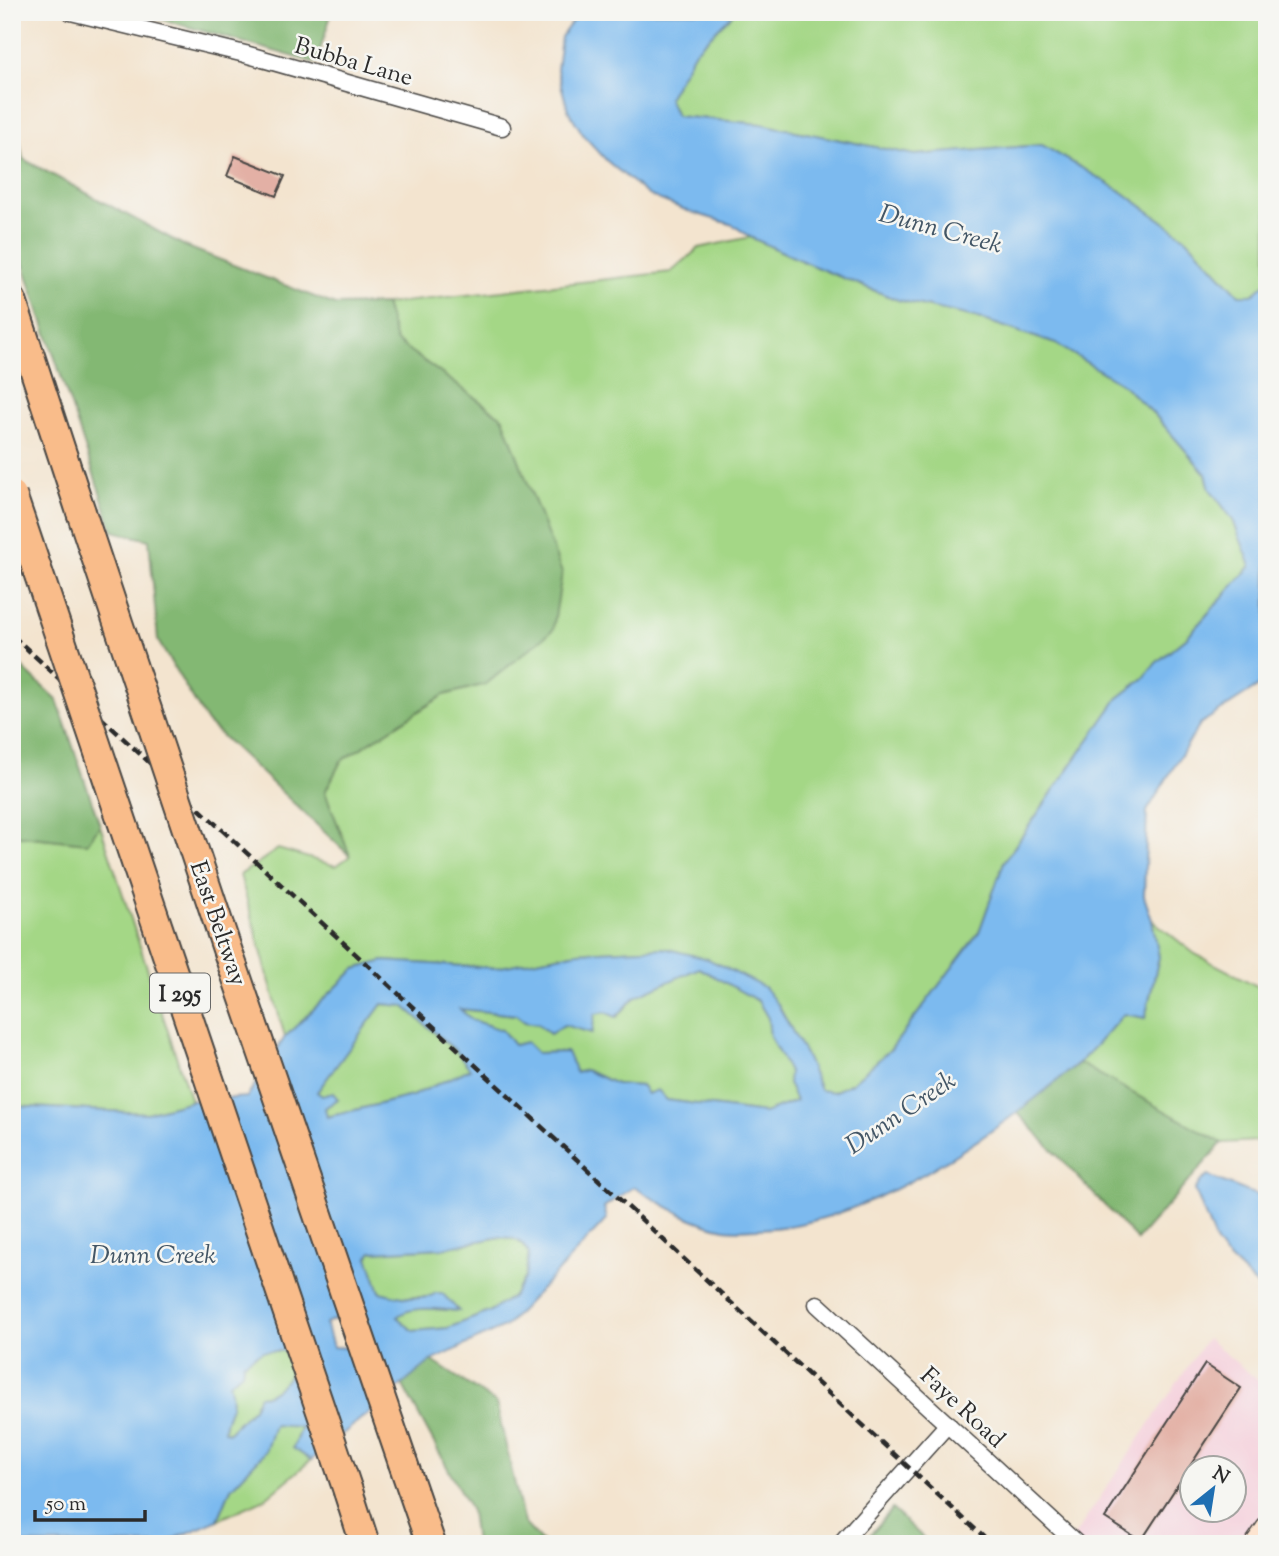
<svg xmlns="http://www.w3.org/2000/svg" width="1279" height="1556" font-family="'Sorts Mill Goudy',serif">
	<rect width="100%" height="100%" fill="#f6f6f2"/>
	<filter id="ink" filterUnits="userSpaceOnUse"><feTurbulence type="fractalNoise" baseFrequency=".0143" numOctaves="2"/><feDisplacementMap in="SourceGraphic" scale="14" xChannelSelector="R" yChannelSelector="G"/><feConvolveMatrix kernelMatrix="1 2 1 2 8 2 1 2 1" color-interpolation-filters="sRGB"/></filter>
	<filter id="wash" filterUnits="userSpaceOnUse"><feTurbulence type="fractalNoise" baseFrequency=".00686" numOctaves="4" result="noise"/><feDisplacementMap in="SourceGraphic" scale="28" xChannelSelector="R" yChannelSelector="G"/><feGaussianBlur stdDeviation="1.57" result="paint"/><feColorMatrix in="noise" values="0 0 0 0 0 0 0 0 0 0 0 0 0 0 0 0 0 1.4 0 .05"/><feComposite in="paint" operator="in"/></filter>
	<g filter="url(#wash)">
		<rect width="100%" height="100%" fill="#f3e4cf"/>
		<path fill="#f5cfdb" fill-rule="evenodd" d="M 1207,1338 L 1267,1388 L 1267,1524 L 1253,1544 L 1069,1544 ZM 1192,1468 L 1234,1468 L 1234,1510 L 1192,1510 Z"/>
		<g fill="#a4d786" stroke="#688158" stroke-width="2">
			<polygon points="735,12 1267,12 1267,282 1252,295 1239,295 1187,239 1121,191 1042,145 915,155 761,124 676,116 668,98 695,51"/>
			<polygon points="750,237 811,265 898,300 975,317 1056,344 1122,384 1155,415 1206,474 1210,489 1233,520 1251,566 1186,638 1156,663 1144,678 1118,698 1004,862 979,932 891,1049 852,1083 833,1092 820,1091 806,1056 778,1005 664,948 578,952 496,968 384,961 355,969 285,1037 240,875 278,849 336,866 350,856 325,792 341,761 444,695 486,684 503,418 396,341 385,304 671,272 699,248"/>
			<polygon points="100,825 191,1101 147,1113 12,1106 12,835 87,843"/>
			<polygon points="1152,920 1195,954 1267,991 1267,1146 1258,1141 1222,1143 1079,1063 1124,1013 1145,1018 1159,957"/>
			<polygon points="699,968 758,1001 768,1018 770,1037 790,1072 788,1083 796,1101 764,1113 667,1100 647,1095 642,1086 616,1084 585,1070 576,1073 566,1052 536,1053 514,1045 502,1030 472,1020 458,1009 516,1015 525,1022 538,1024 550,1034 564,1025 592,1033 595,1014 605,1012 617,1017 636,996"/>
			<polygon points="382,1004 404,1006 457,1052 471,1069 412,1096 326,1117 325,1108 338,1099 321,1096 317,1092"/>
			<path d="M 500,1237 C 516,1238 521,1240 529,1254 L 525,1277 L 513,1296 L 489,1312 L 448,1328 L 413,1331 L 396,1316 C 411,1304 439,1310 458,1311 L 431,1297 L 396,1297 L 380,1292 L 368,1258 L 371,1252 L 443,1248 Z"/>
			<path d="M 263,1351 L 285,1351 C 287,1356 291,1362 291,1367 C 292,1380 271,1396 259,1396 L 253,1408 L 228,1433 L 224,1431 C 225,1408 237,1413 229,1383 L 242,1372 L 243,1363 Z"/>
			<polygon points="274,1424 301,1426 293,1448 311,1460 265,1499 218,1520 231,1488 265,1452"/>
		</g>
		<g fill="#83b873" stroke="#57724f" stroke-width="2">
			<polygon points="136,12 332,12 316,63"/>
			<polygon points="12,101 23,159 185,246 335,305 385,304 396,341 503,418 562,573 553,630 486,684 444,695 341,761 325,792 350,856 207,722 158,641 149,540 113,531 12,230"/>
			<polygon points="12,658 57,700 100,825 87,843 12,835"/>
			<polygon points="1079,1063 1222,1143 1137,1240 1017,1112"/>
			<polygon points="431,1360 496,1403 524,1523 544,1544 475,1544 471,1511 402,1384"/>
			<polygon points="892,1509 930,1544 862,1544"/>
		</g>
		<g fill="#7cbaef" stroke="#54728d" stroke-width="2" fill-rule="evenodd">
			<path d="M 579,12 L 735,12 L 695,51 L 668,98 L 676,116 L 761,124 L 915,155 L 1042,145 L 1121,191 L 1187,239 L 1239,295 L 1252,295 L 1267,282 L 1267,675 L 1260,685 L 1200,724 L 1147,811 L 1144,896 L 1152,920 L 1159,957 L 1145,1018 L 1124,1014 C 1109,1030 1094,1050 1077,1064 C 997,1133 865,1227 757,1229 C 747,1229 735,1231 725,1229 C 692,1223 662,1204 634,1187 L 604,1207 L 607,1219 L 506,1326 L 431,1361 L 311,1460 L 293,1448 L 301,1427 L 274,1425 L 265,1452 L 231,1488 L 218,1520 L 162,1544 L 12,1544 L 12,1106 L 147,1113 L 191,1101 L 247,1097 L 285,1037 L 355,969 L 384,961 L 496,968 L 578,952 L 664,948 L 708,959 L 764,987 L 778,1005 L 806,1056 L 820,1090 L 834,1092 L 852,1083 L 891,1049 L 979,932 L 1004,862 L 1118,698 L 1144,678 L 1156,663 L 1186,638 L 1251,566 L 1233,520 L 1210,489 L 1206,474 L 1155,415 L 1122,384 L 1056,344 L 975,317 L 898,300 L 811,265 L 750,237 L 733,225 L 688,211 L 648,195 L 607,161 L 584,136 L 568,110 L 557,70 L 561,37 ZM 699,968 L 758,1001 L 768,1018 L 770,1037 L 789,1072 L 788,1083 L 796,1101 L 764,1113 L 667,1100 L 658,1090 L 647,1094 L 642,1086 L 616,1084 L 585,1070 L 576,1073 L 567,1052 L 537,1053 L 526,1042 L 514,1045 L 502,1030 L 472,1020 L 460,1009 L 516,1015 L 525,1022 L 538,1024 L 550,1034 L 564,1025 L 592,1033 L 595,1014 L 605,1012 L 616,1017 L 636,996 ZM 382,1004 L 404,1006 L 457,1052 L 470,1069 L 412,1096 L 327,1117 L 325,1108 L 338,1099 L 333,1093 L 322,1096 L 317,1092 ZM 500,1237 C 516,1238 521,1240 529,1254 L 525,1277 L 513,1296 L 489,1312 L 448,1328 L 413,1331 L 397,1317 C 411,1304 441,1310 459,1311 L 442,1293 L 436,1293 C 423,1303 395,1296 380,1292 L 368,1257 L 372,1252 L 443,1248 ZM 345,1315 L 353,1348 L 333,1347 L 326,1323 ZM 263,1351 L 285,1351 C 287,1356 291,1362 291,1367 C 292,1380 271,1396 259,1396 L 253,1408 L 228,1433 L 224,1431 C 225,1408 237,1413 229,1383 L 242,1372 L 243,1363 Z"/>
			<polygon points="1208,1176 1267,1199 1267,1295 1225,1255 1216,1243 1195,1190 1201,1181"/>
		</g>
		<g id="blocks">
			<g fill="#e3b0a5">
				<polygon points="235,156 285,176 276,196 227,176"/>
				<polygon points="1205,1364 1241,1388 1141,1541 1105,1518"/>
			</g>
		</g>
	</g>
	<g filter="url(#ink)">
		<use href="#blocks" fill-opacity="0" stroke="#494744" stroke-width="2"/>
		<g fill="none" stroke-linecap="round" stroke-linejoin="round">
			<defs>
				<g id="street">
					<polyline points="71,12 245,54 502,127"/>
					<polyline points="817,1304 1077,1544"/>
					<polyline points="840,1544 948,1424"/>
				</g>
				<polyline id="secondary" points="1256,1544 1267,1528"/>
				<g id="highway">
					<polyline points="12,301 81,512"/>
					<polyline points="403,1463 431,1544"/>
					<polyline points="348,1491 365,1544"/>
				</g>
			</defs>
			<use href="#street" stroke="#494744" stroke-width="19"/>
			<use href="#secondary" stroke="#494744" stroke-width="24"/>
			<use href="#highway" stroke="#494744" stroke-width="32"/>
			<use href="#street" stroke="#fff" stroke-width="16"/>
			<use href="#secondary" stroke="#fde4d0" stroke-width="21"/>
			<use href="#highway" stroke="#f9bc8a" stroke-width="28"/>
			<polyline stroke="#2b2b2b" stroke-width="4.5" stroke-dasharray="10 5" stroke-linecap="butt" points="12,635 991,1544"/>
			<defs>
				<g id="highway-bridge">
					<polyline points="12,495 348,1491"/>
					<polyline points="81,512 229,955 403,1463"/>
				</g>
			</defs>
			<use href="#highway-bridge" stroke="#494744" stroke-width="32" stroke-linecap="butt"/>
			<use href="#highway-bridge" stroke="#f9bc8a" stroke-width="28"/>
		</g>
	</g>
	<g text-anchor="middle" stroke-width="5" stroke-linejoin="round" paint-order="stroke">
		<rect fill="#f6f6f2" stroke="#686867" stroke-width="2" x="150" y="973.5" width="60" height="39" rx="5"/>
		<g font-size="23" font-weight="bold" fill="#2b2b2b">
			<text x="180" y="1001">I 295</text>
		</g>
		<g font-size="24" fill="#2b2b2b" stroke="#f6f6f2">
			<text transform="translate(354 61) rotate(16)" y="8">Bubba Lane</text>
			<text transform="translate(219 923) rotate(71)" y="8">East Beltway</text>
			<text transform="translate(963 1407) rotate(43)" y="8">Faye Road</text>
		</g>
		<g font-size="26" font-style="italic" fill="#435666" stroke="#f6f6f2">
			<text transform="translate(941 228) rotate(15)" y="9">Dunn Creek</text>
			<text transform="translate(900 1112) rotate(-34)" y="9">Dunn Creek</text>
			<text x="153" y="1263">Dunn Creek</text>
		</g>
	</g>
	<rect width="1279" height="1556" fill="none" stroke="#f6f6f2" stroke-width="42"/>
	<g transform="translate(1213 1489) rotate(30)"><circle r="33" fill="#f6f6f2" stroke="#a5a5a2" stroke-width="2"/>
	<path d="M0-5L12 26L0 18L-12 26Z" fill="#1f6fb2"/>
	<text y="-10" font-size="19" font-weight="bold" text-anchor="middle" fill="#2b2b2b">N</text>
	</g>
	<path d="M35 1510v10h110v-10" fill="none" stroke="#2b2b2b" stroke-width="3.5"/>
	<text x="46" y="1510" font-size="21" fill="#2b2b2b" stroke="#f6f6f2" stroke-width="5" paint-order="stroke">50 m</text>
</svg>
